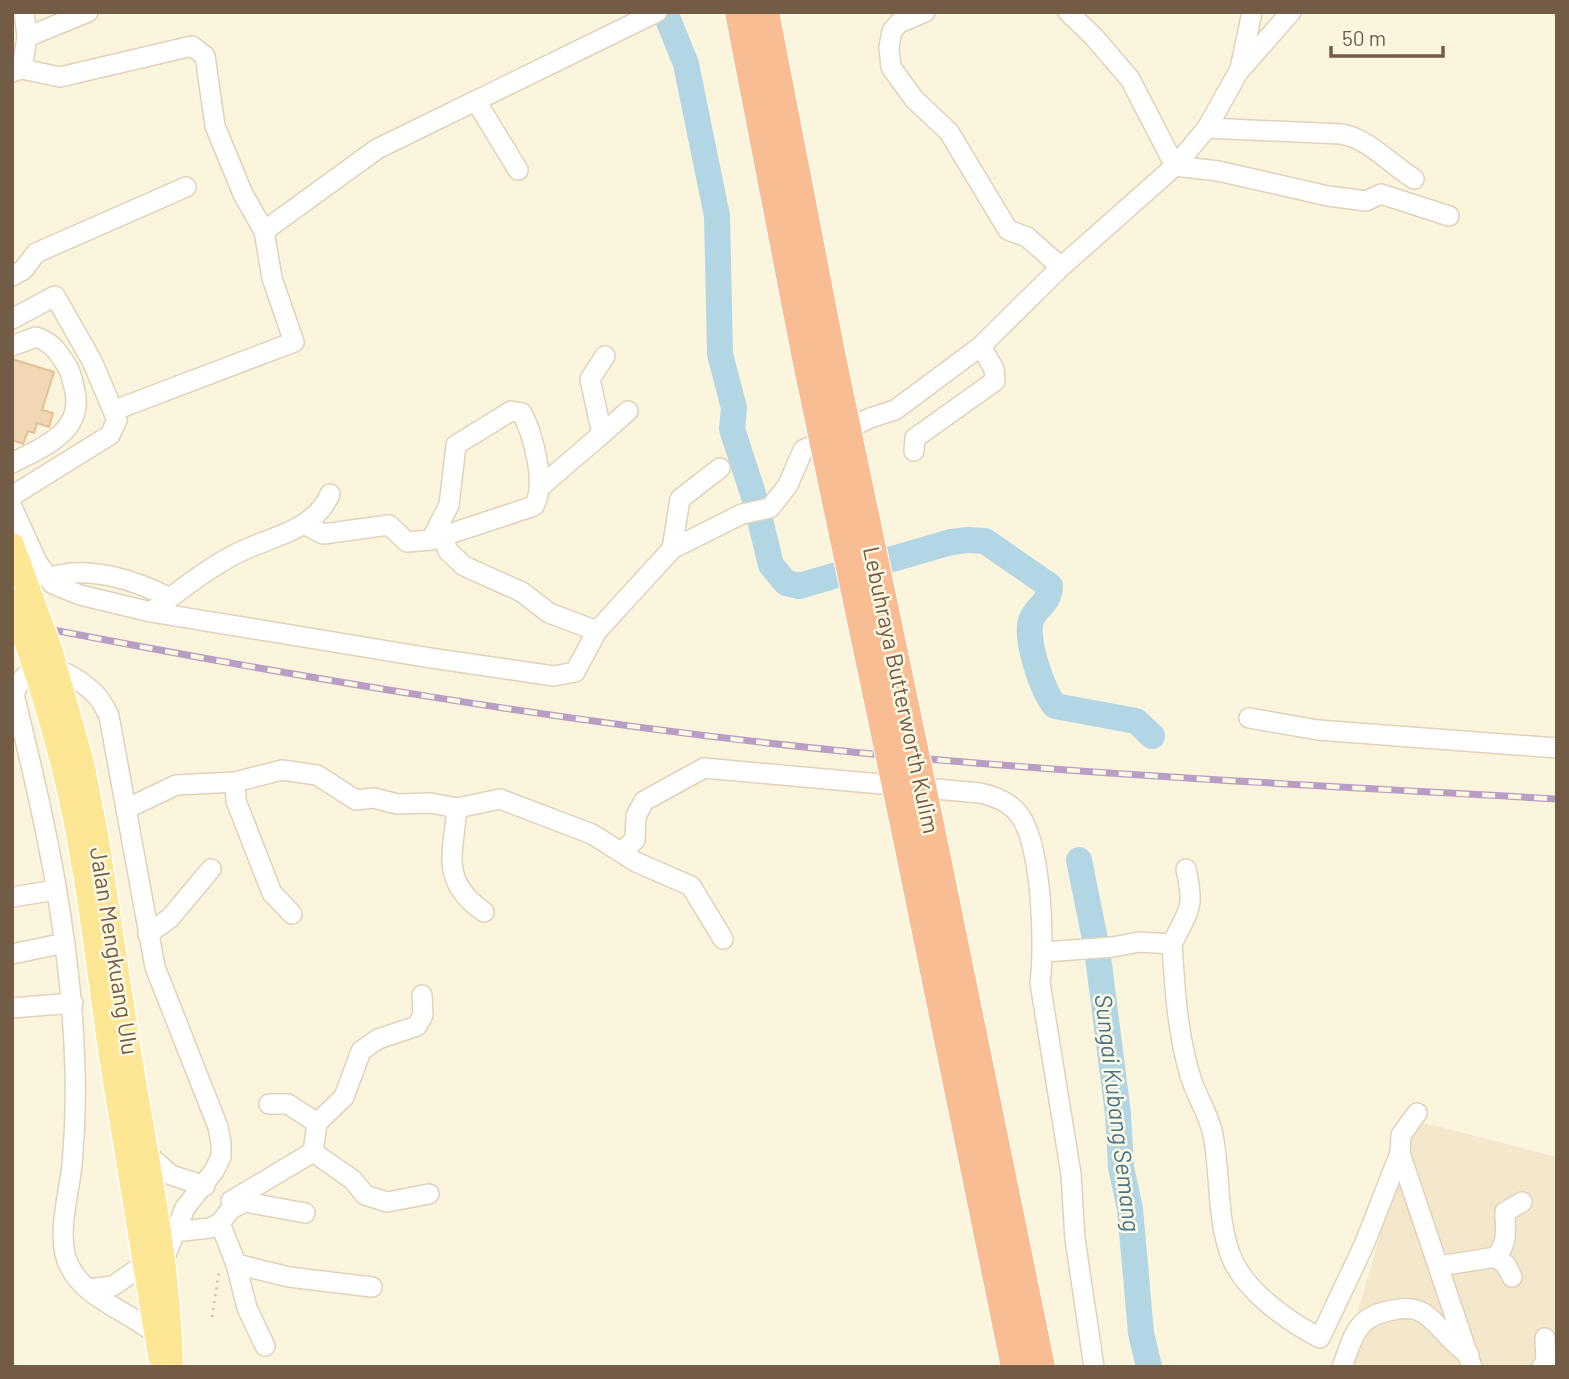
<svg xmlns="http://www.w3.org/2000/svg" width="1569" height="1379" font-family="Barlow,sans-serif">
	<rect width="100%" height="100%" fill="#fcf5de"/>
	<polygon fill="#f4e8cc" points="1413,1120 1557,1157 1557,1367 1342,1367"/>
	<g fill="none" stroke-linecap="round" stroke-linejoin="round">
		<g stroke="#b3d6e5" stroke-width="26">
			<path d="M 665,12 L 686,64 L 717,216 L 720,354 L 734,408 L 732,429 L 756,503 L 771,565 L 786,583 L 799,586 L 951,542 L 968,540 L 985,541 L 1050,586 C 1049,603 1039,605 1032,618 C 1023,636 1043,692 1055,706 L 1136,721 L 1152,736"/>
			<polyline points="1079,860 1097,949 1118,1114 1121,1167 1130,1209 1141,1333 1149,1367"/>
		</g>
	</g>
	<polygon fill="#f2d7b5" stroke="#e4c095" stroke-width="2" points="12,359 54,372 42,410 53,413 49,427 37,423 34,433 28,431 23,444 12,440"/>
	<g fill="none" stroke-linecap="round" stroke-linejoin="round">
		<defs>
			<g id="minor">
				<polyline points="925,12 899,23 892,31 889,47 891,67 914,99 949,132 1008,230 1027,237 1061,267"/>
				<polyline points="1068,12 1094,37 1130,79 1175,166 1218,171 1328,196 1366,201 1381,194 1449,216"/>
				<polyline points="27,37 88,12"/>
				<polyline points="22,69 27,37 24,12"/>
				<polyline points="1241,69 1291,12"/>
				<polyline points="12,72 22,69 60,77 192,46 205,56 215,126 243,194 264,231 272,278 294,342 115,410"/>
				<polyline points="476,101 518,170"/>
				<path d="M 1207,128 L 1341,134 C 1368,138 1390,164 1414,179"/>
				<polyline points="264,231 377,149 657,12"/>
				<polyline points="12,276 23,270 36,253 186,187"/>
				<polyline points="12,319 55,296 92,361 117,420 110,435 12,496"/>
				<path d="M 12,346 L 36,337 C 52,342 58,352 67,366 C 71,372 72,379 74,387 C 86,431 45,446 12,463"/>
				<polyline points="602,434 628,411"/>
				<polyline points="914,451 915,438 995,381 994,369 981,346"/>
				<polyline points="539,488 602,434 590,379 605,356"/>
				<polyline points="12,507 37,562 53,584 80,595 151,612 431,658 554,676 575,672 597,631 672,549 742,514 770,508 788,485 803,450 870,418 895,410 981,346 1061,267 1175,166 1207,128 1240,69 1252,12"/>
				<path d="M 304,524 L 323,534 L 389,525 L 407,542 L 431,540 L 449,505 L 456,445 L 511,411 L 522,413 C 533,435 547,484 534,506 L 431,540"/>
				<polyline points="442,536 448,551 464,566 522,592 549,613 597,631"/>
				<polyline points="672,549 680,499 720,468"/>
				<path d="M 48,578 C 87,564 135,580 170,598"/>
				<path d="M 151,612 C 177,593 203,571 232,556 C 265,537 314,533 330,494"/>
				<polyline points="1249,718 1318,730 1557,748"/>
				<polyline points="235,782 236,801 272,893 292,914"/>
				<path d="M 457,808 C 453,855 440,881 484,912"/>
				<polyline points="126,809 176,785 235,782 282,770 317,775 356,800 374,798 397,804 431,803 457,808 500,799 592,834 636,862 691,886 723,939"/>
				<path d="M 622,851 L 635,840 L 636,816 L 644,801 L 704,768 L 980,793 C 995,796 1008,801 1018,813 C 1042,842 1045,945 1040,983 L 1071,1174 L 1075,1239 L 1094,1367"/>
				<polyline points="12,897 56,890"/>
				<polyline points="148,934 170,918 211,869"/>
				<path d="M 1172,944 C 1175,990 1177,1031 1190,1075 C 1196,1096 1209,1114 1213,1135 C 1221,1175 1216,1223 1233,1261 C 1248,1293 1289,1322 1320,1338 L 1364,1245 L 1400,1153"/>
				<path d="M 1044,952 L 1113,947 L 1139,942 L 1172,944 C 1189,909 1195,909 1186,869"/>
				<polyline points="12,954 65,943"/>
				<polyline points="12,1008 73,1003"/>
				<polyline points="269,1104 288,1104 317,1123"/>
				<polyline points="1417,1113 1401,1135 1400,1153 1472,1367"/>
				<polyline points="145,1152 171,1175 205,1186"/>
				<polyline points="313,1152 353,1180 365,1195 387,1202 429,1194"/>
				<polyline points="231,1201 313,1152 317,1123 344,1097 361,1051 378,1039 417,1026 423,1015 422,995"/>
				<polyline points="220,1223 236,1264 289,1277 372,1287"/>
				<polyline points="174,1232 210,1228 220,1223 231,1209 245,1202 305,1213"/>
				<path d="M 1496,1257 C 1509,1240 1505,1232 1505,1212 L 1522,1202"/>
				<polyline points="236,1264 247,1308 265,1346"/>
				<polyline points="1440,1266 1496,1257 1506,1265 1512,1277"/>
				<polyline points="88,1289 113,1286 143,1265"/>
				<path d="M 154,1333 C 126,1309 75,1296 65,1254 C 59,1226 69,1193 72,1165 C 75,1133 76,1102 75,1070 C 72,942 45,818 14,695 C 28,652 69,669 94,693 C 101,699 105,708 109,716 L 155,967 L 218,1127 L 221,1143 L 221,1157 L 214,1171 L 185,1208 L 163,1262"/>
				<path d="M 1342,1367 C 1354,1335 1356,1316 1393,1310 C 1404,1308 1415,1307 1425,1314 C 1440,1325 1451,1343 1469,1355"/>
				<polyline points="1542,1367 1546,1363 1545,1338"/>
			</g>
			<g id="major">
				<path d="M 129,1052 C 146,1156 169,1262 171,1367"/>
				<polyline points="111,1056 160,1356"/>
			</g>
			<g id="highway">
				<polyline points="740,12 808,363"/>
				<polyline points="764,12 831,358"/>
				<polyline points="928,820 1040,1367"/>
				<polyline points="905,824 1016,1367"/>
			</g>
		</defs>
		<use href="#minor" stroke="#e0d2ba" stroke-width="22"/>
		<use href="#major" stroke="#fff" stroke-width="27"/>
		<use href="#highway" stroke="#fff" stroke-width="32"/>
		<polyline stroke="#d6ba99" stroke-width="2.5" stroke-dasharray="2 5" stroke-linecap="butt" points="212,1317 219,1272"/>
		<use href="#minor" stroke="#fff" stroke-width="19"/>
		<use href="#major" stroke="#fde694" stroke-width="24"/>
		<use href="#highway" stroke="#f8bd93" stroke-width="30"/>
		<defs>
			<path id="rail" d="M 12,622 C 294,677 577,725 862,753 C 1093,775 1325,786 1557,799"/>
		</defs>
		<use href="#rail" stroke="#b89ec4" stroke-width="7"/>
		<use href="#rail" stroke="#fff9e4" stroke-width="4.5" stroke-dasharray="13" stroke-linecap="butt"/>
		<defs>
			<g id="major-bridge">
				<polyline points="12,545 50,649 82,763 97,840 129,1052"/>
				<path d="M 12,602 C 32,655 49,710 63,765 C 87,860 97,960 111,1056"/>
			</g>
			<g id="highway-bridge">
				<polyline points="831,358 928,820"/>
				<polyline points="808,363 905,824"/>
			</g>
		</defs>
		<use href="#major-bridge" stroke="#fff" stroke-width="27" stroke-linecap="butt"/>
		<use href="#highway-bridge" stroke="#fff" stroke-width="32" stroke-linecap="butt"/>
		<use href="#major-bridge" stroke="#fde694" stroke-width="24"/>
		<use href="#highway-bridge" stroke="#f8bd93" stroke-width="30"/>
	</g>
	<g text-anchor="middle" stroke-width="5" stroke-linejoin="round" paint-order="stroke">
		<g font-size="23" fill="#725c46" stroke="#fff9e4">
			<text transform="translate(901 690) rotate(78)" y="8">Lebuhraya Butterworth Kulim</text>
			<text transform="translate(114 951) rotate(81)" y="8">Jalan Mengkuang Ulu</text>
		</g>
		<g font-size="24" font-style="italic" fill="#42758c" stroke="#fff9e4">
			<text transform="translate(1117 1113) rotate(83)" y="8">Sungai Kubang Semang</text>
		</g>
	</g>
	<rect width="1569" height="1379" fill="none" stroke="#725c46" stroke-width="28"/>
	<path d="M1331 46v10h112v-10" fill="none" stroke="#725c46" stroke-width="3.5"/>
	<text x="1342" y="46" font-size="21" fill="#725c46" stroke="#fff9e4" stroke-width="5" paint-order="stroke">50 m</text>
</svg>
